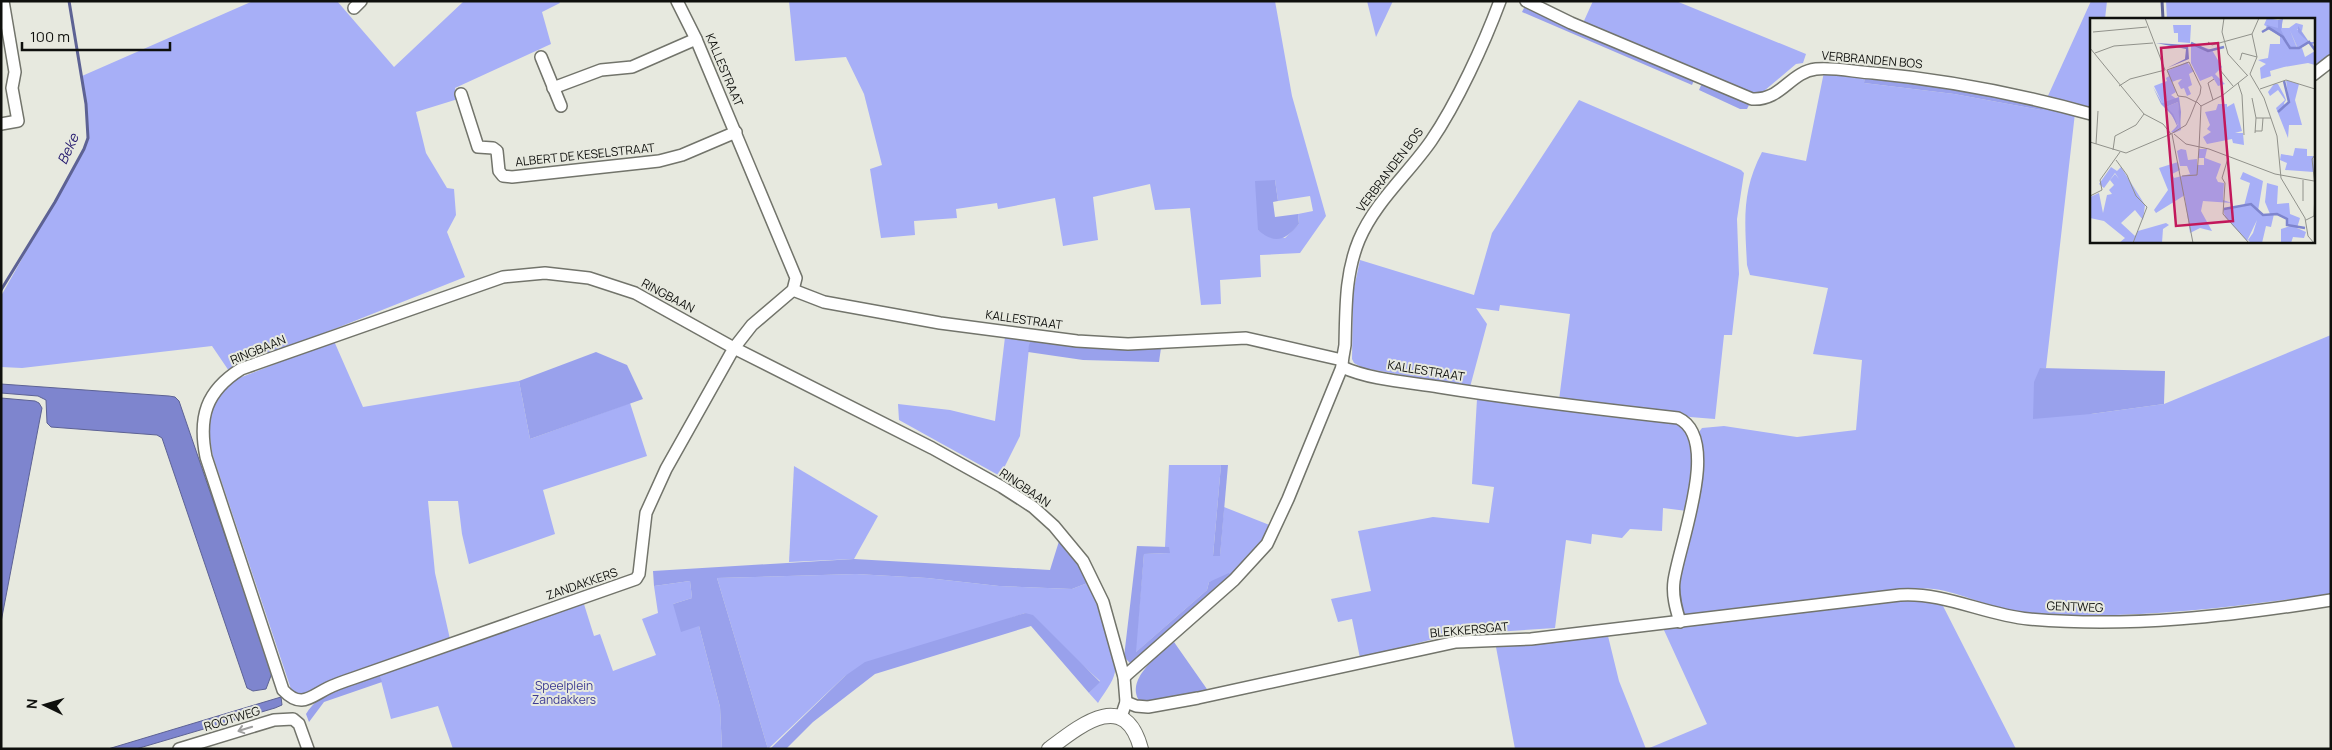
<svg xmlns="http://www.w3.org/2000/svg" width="2332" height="750" font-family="Manrope,sans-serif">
	<rect width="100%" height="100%" fill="#e7e9df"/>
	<g fill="#a7aff7" fill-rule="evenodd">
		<path d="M 253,1 L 337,1 L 394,67 L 464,1 L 559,1 L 560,3 L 542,12 L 551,44 L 455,88 L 458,99 L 416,112 L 426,153 L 447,188 L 454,189 L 456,215 L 447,232 L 465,277 L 229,371 L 212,346 L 22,368 L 1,367 L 1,296 L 84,149 C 92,125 86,101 82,76 Z"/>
		<path d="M 789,1 L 1275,1 L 1292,96 L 1326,216 L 1300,253 L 1260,255 L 1261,277 L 1220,280 L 1221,304 L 1201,305 L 1190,208 L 1155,210 L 1150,184 L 1093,197 L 1098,240 L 1063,246 L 1055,198 L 998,209 L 997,203 L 956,209 L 957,218 L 914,221 L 915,235 L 881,238 L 870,169 L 882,165 L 864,94 L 846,57 L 795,61 ZM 1275,180 L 1278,201 L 1310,196 L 1313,211 L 1298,214 L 1299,224 L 1285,238 L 1258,230 Z"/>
		<polygon points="1367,1 1393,1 1376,37"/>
		<polygon points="1593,1 1676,1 1806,54 1803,63 1796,64 1758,96 1583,23"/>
		<polygon points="2091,1 2107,1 2105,19 2091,19 2091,111 2047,98"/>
		<polygon points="2166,1 2331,1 2331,55 2313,69 2313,19 2167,19"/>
		<path d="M 1824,72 L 1865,75 L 1864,83 L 1954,94 L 2041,110 L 2047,104 L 2075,113 L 2046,368 L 2040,368 L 2091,414 L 2164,404 L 2331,335 L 2331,594 C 2230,607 2131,621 2029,613 C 1999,611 1973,598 1945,591 C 1930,587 1914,589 1899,589 L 1688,617 C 1665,601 1697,507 1701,482 C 1704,465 1702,448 1699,432 L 1702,428 L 1724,426 L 1797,437 L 1856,430 L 1862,360 L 1813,354 L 1828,288 L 1750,275 L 1747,265 C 1745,222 1741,192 1762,152 L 1806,161 Z"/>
		<polygon points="1579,100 1741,170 1744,173 1737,219 1739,274 1732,335 1724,335 1715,419 1690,417 1667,411 1559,400 1570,314 1500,305 1499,311 1476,308 1487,324 1470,387 1363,368 1354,363 1352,359 1353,293 1360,260 1474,295 1492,233"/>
		<polygon points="1005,337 1030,338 1020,436 1000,476 899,420 898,404 950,410 995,421"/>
		<path d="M 334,341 L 363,407 L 519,381 L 530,439 L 630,403 L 647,456 L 543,490 L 555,534 L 469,564 L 462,534 L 458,501 L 428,501 L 435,573 L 450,639 L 319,686 L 304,697 L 293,695 L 213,456 C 206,425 209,401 234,380 Z"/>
		<polygon points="1477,399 1676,422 1692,439 1694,469 1687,511 1663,508 1662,531 1630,529 1622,538 1592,534 1591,544 1566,540 1555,628 1449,635 1360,658 1352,619 1338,622 1331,599 1371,591 1358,531 1433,517 1489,523 1494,487 1472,484"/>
		<polygon points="1169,465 1221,465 1213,556 1220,555 1224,507 1272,526 1263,542 1232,577 1209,582 1207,590 1135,653 1144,554 1169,553 1165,547"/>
		<polygon points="794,466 878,516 854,559 789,562"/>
		<path d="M 856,574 L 927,578 L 999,586 L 1072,589 L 1090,582 C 1099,602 1118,651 1115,672 C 1113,683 1103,694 1098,703 L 1089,693 L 1100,681 L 1025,613 L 845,676 L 768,749 L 717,578 Z"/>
		<polygon points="690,581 692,598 673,604 699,626 720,707 722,749 453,749 438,706 391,719 379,673 583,601 594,636 600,634 613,671 656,655 642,619 658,613 654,586"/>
		<polygon points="1912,599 1942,604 2016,749 1647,749 1707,724 1663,628"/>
		<polygon points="1608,636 1619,681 1646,749 1515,749 1496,647"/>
	</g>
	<g fill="#99a1ec">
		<polygon points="1525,6 1695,78 1692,85 1522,12"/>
		<polygon points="1865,75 1929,82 2047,104 2046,108 2041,110 1954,94 1864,83"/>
		<polygon points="1703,81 1751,101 1747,109 1740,109 1699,90"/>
		<path d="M 1275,180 L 1278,201 L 1273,202 L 1275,217 L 1298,214 L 1299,224 C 1286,240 1275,245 1258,230 L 1255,181 Z"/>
		<polygon points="1030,338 1161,348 1159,362 1083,360 1028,352"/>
		<polygon points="596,352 627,365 643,399 530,439 519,381"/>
		<polygon points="2040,368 2165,371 2164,404 2091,414 2033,419 2034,382"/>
		<polygon points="1221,465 1228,465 1220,556 1213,556"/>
		<polygon points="1060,538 1090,582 1072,589 999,586 927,578 856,574 717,578 768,749 722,749 720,707 699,626 681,632 673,604 692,598 690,581 654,586 653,571 854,559 1050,570"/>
		<polygon points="1137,546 1169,547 1170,553 1144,554 1136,652 1207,590 1209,582 1229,573 1232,577 1139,661 1130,663 1124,657"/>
		<polygon points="1025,613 1033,615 1100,682 1089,693 1031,626 875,674 813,722 786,749 770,749 845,676 865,662"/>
		<path d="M 1174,642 L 1209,692 L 1141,703 C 1123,681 1158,655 1174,642 Z"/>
		<path d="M 379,673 L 382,682 L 324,702 L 309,722 L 306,714 C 321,689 353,682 379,673 Z"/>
	</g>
	<g fill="#7e85ce" stroke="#5d6294">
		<polygon points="1,384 169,396 175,397 179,401 272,673 266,689 253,691 247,688 162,438 157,435 51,427 47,423 46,400 38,396 1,393"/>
		<polygon points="1,398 35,401 39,403 42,408 1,622"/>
		<polygon points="281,697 282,705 275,708 136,749 108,749"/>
	</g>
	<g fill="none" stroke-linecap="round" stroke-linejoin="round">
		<g stroke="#5d6294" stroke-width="3">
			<polyline points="2162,1 2163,19"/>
			<polyline points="1,290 55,202 84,149 88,138 86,104 69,1"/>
		</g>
		<defs>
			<g id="minor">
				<path d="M 677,1 L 696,39 L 796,278 L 793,290 L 752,325 L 734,348 L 666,469 L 646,513 L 639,574 L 636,579 L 354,678 C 345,681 336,684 328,688 C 310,697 301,709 283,690 L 206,457 C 198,417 206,391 241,369 L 503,277 L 545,273 L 589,278 L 635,293 L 734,348 L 932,448 L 1002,487 L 1033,507 L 1054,526 L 1083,561 L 1103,602 L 1124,677 L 1126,702 L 1121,717"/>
				<path d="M 1526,1 L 1571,23 L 1752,99 C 1781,101 1790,72 1816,69 C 1834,67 1855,72 1873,73 C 1947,80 2019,94 2091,114"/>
				<polyline points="354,8 361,1"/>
				<polyline points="541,57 561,106"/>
				<polyline points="2313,75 2331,61"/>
				<polyline points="553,88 601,70 632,67 696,39"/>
				<polyline points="461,94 478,147 493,148 497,151 499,171 503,176 512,177 659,161 682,155 736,132"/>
				<polyline points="1,124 18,121 12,88 15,72 3,1"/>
				<polyline points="793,290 824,302 940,323 1077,341 1128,344 1246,338 1342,360"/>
				<path d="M 1342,367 C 1371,380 1407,382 1439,387 C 1519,400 1598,409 1678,418 C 1722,438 1679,544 1674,581 C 1672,595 1676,609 1680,622"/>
				<path d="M 1124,677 L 1234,580 L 1267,544 L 1288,499 L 1342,367 C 1342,359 1344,352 1345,345 C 1346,308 1345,274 1359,240 C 1375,202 1408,174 1431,141 C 1457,103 1484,44 1500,1"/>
				<path d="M 1126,702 L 1136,706 L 1148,707 L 1198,698 L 1456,642 L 1531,639 L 1900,595 C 1945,592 1985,615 2029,619 C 2130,628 2231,616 2331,600"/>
				<polyline points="179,749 274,720 293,719 299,724 308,749"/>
			</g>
			<path id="tertiary" d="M 1049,749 C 1082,724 1125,689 1141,749"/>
		</defs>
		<use href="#minor" stroke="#72746b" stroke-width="14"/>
		<use href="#tertiary" stroke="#72746b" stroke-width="16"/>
		<use href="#minor" stroke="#fff" stroke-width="11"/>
		<use href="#tertiary" stroke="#fff" stroke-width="14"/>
	</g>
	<defs><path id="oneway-shaft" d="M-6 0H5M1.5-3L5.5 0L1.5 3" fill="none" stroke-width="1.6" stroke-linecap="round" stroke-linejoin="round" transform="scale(1.25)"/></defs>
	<use stroke="#9f9f9e" href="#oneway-shaft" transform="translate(245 729) rotate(163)"/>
	<g text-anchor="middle" stroke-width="4" stroke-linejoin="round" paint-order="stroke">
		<g font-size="12" fill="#0f100d" stroke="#e7e9df">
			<text transform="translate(1872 60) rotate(5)" y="4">VERBRANDEN BOS</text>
			<text transform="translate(724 70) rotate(67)" y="4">KALLESTRAAT</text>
			<text transform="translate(585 155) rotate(-6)" y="4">ALBERT DE KESELSTRAAT</text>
			<text transform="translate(1390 170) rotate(-53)" y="4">VERBRANDEN BOS</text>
			<text transform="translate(668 296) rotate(28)" y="4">RINGBAAN</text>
			<text transform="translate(1024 320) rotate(8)" y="4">KALLESTRAAT</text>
			<text transform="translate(258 350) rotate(-22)" y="4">RINGBAAN</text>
			<text transform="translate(1426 371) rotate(9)" y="4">KALLESTRAAT</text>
			<text transform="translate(1025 488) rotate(34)" y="4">RINGBAAN</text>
			<text transform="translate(582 584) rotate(-19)" y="4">ZANDAKKERS</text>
			<text transform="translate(2075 607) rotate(2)" y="4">GENTWEG</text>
			<text transform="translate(1469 630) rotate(-5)" y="4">BLEKKERSGAT</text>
			<text transform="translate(232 719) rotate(-17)" y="4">ROOTWEG</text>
		</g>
		<g font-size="12" fill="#3d3b93" stroke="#e7e9df">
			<text x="564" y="690">Speelplein<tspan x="564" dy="14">Zandakkers</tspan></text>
		</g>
		<g font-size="14" font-style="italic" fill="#23186e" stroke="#e7e9df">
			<text transform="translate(68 149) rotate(-66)" y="5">Beke</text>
		</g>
	</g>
	<g transform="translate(2090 18)">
		<rect width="225" height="225" fill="#e7e9df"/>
		<path d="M 177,0 L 188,2 L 188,10 L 192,3 L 192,16 L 174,7 ZM 206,5 L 213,7 L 212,13 L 207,11 L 218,24 L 208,30 L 200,13 L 207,30 L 200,30 L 197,25 L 200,31 L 212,30 L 215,39 L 225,33 L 225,47 L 218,45 L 194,49 L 180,53 L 181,58 L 171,61 L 170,50 L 176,46 L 168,42 L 178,40 L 180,26 L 190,26 L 190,17 L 193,20 L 191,10 L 199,10 ZM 83,7 L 101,7 L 100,25 L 88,24 L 88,15 L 84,15 ZM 101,25 L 122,32 L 132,49 L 125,56 L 135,66 L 128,68 L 122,58 L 110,63 L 101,45 ZM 97,44 L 104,53 L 99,56 L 102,67 L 98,69 L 101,76 L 97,78 L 94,70 L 91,71 L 88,65 L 92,61 L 87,62 L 82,64 L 86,74 L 81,77 L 88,82 L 72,85 L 64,68 L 77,63 L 76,60 L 79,58 L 77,53 ZM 196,62 L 209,66 L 205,82 L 212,107 L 199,107 L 198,120 L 186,90 L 195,82 L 188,72 L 180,78 L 178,74 L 184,66 L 188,66 L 194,77 L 196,82 L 194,85 L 195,88 L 199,84 ZM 88,84 L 91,112 L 84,115 L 81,114 L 88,107 L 76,89 ZM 144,85 L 152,113 L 145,115 L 153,115 L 154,127 L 143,125 L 142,121 L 117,126 L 113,119 L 121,114 L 117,111 L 120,107 L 115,94 L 126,92 L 128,86 L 137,86 L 137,89 ZM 205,130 L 217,131 L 217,138 L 223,138 L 224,154 L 195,152 L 197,145 L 190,142 L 191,136 L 203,138 ZM 91,131 L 96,132 L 98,142 L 107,141 L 107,147 L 114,147 L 114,140 L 108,140 L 109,131 L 117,131 L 115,140 L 131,146 L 126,160 L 128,164 L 134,165 L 133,182 L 142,185 L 113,183 L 111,193 L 122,213 L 110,210 L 100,215 L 92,161 L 95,177 L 66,195 L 64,192 L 78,172 L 69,150 L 88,144 L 90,152 L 82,156 L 84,160 L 100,156 L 97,148 L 90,148 L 87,133 ZM 21,149 L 27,153 L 31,149 L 55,187 L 53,202 L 45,192 L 31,205 L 45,218 L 48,213 L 76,205 L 79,207 L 73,211 L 72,225 L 29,225 L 35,220 L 14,203 L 0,200 L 0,179 L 9,175 L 13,195 L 17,177 L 22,176 L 19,172 L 24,167 L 20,162 L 25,156 L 29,161 L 25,155 L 14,170 L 9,166 ZM 153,154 L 173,163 L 168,193 L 174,197 L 180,196 L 175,184 L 177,165 L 188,168 L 187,186 L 199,185 L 200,196 L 210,200 L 207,210 L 216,214 L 214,220 L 203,219 L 201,225 L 191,225 L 191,211 L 200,208 L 197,207 L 197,201 L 184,196 L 181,209 L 176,208 L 172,225 L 161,225 L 158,222 L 163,215 L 167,202 L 157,223 L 135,199 L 133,191 L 154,188 L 160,165 L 150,161 Z" fill="#a7aff7"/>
		<path d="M 193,1 L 191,12 L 200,30 L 207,29 L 199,12 L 208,30 L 218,24 L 208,14 L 208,8 L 219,24 L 225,24 L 222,27 L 225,33 L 219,25 L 209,31 L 200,31 L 194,20 L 176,10 L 177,7 L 188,10 L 188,2 ZM 63,69 L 72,85 L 89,79 L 91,94 L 90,111 L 88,84 L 76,89 L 83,96 L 88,108 L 83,114 L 87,108 L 82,97 L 71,86 Z" fill="#99a1ec"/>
		<path d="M 66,25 L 98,27 L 99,41 L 77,50 L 95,41 L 96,31 Z" fill="#7e85ce"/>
		<path fill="none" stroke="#7e85ce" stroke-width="2.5" d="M 172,14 L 179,10 L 193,19 L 200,30 L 209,30 L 219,24 L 225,32M 101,25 L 118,33 L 134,29M 188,94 L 199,84 L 194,63M 134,191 L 161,186 L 173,197 L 187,196 L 197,201 L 197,207 L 215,210"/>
		<path fill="none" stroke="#91928b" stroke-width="1" d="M 134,0 L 132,14 L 138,36 L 157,57M 3,14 L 57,9M 118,24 L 122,27 L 162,16M 0,30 L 54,96 L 73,106 L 81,116M 5,35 L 24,28 L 63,25M 150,42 L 152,35 L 167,39M 130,52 L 143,68M 160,56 L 174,80 L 187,118 L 191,160 L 215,200 L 218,218 L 224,225M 160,56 L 167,39 L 162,16 L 169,0M 148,65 L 152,77 L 154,117M 29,68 L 40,61 L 75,52 L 55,0M 170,71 L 196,62 L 225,71M 162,80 L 166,100M 123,82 L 118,65 L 124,61M 111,88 L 133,77 L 158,57M 165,113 L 172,113 L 173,100M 165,115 L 166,100 L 181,100M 81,116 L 96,107 L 100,99 L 106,84 L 110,76 L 111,69 L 99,44 L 77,52 L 88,78 L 96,79 L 106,84 L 107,84 L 111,88M 82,116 L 103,225M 84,116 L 96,126 L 119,131 L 185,156 L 224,163M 0,124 L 36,135 L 81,116M 6,126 L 8,93M 109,130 L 111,88M 23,132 L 25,118 L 46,107 L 54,96M 225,137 L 222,141 L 225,168M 138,140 L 132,160 L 135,165 L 133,196 L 159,225M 26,142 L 37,157 L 46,178 L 57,189 L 43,225M 92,158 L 107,157 L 109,130M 213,162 L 213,183M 0,178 L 12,172 L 10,162 L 30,134M 216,202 L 224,198 L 225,174"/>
		<path fill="#c2185b" fill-opacity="0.15" stroke="#c2185b" stroke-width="2.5" d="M 128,25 L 143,203 L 86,208 L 71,30 Z"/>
		<rect width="225" height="225" fill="none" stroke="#0f100d" stroke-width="2.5"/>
	</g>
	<rect width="2332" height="750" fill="none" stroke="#0f100d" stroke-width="5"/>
	<g transform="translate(45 705) rotate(275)" stroke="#e7e9df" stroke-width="4" paint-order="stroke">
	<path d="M0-4L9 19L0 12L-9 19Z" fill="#0f100d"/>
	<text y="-8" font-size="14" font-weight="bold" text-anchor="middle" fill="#0f100d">N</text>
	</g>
	<path d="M22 42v8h148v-8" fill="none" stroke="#0f100d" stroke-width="2.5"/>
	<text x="30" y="42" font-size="15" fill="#0f100d" stroke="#e7e9df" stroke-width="4" paint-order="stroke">100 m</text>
</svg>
